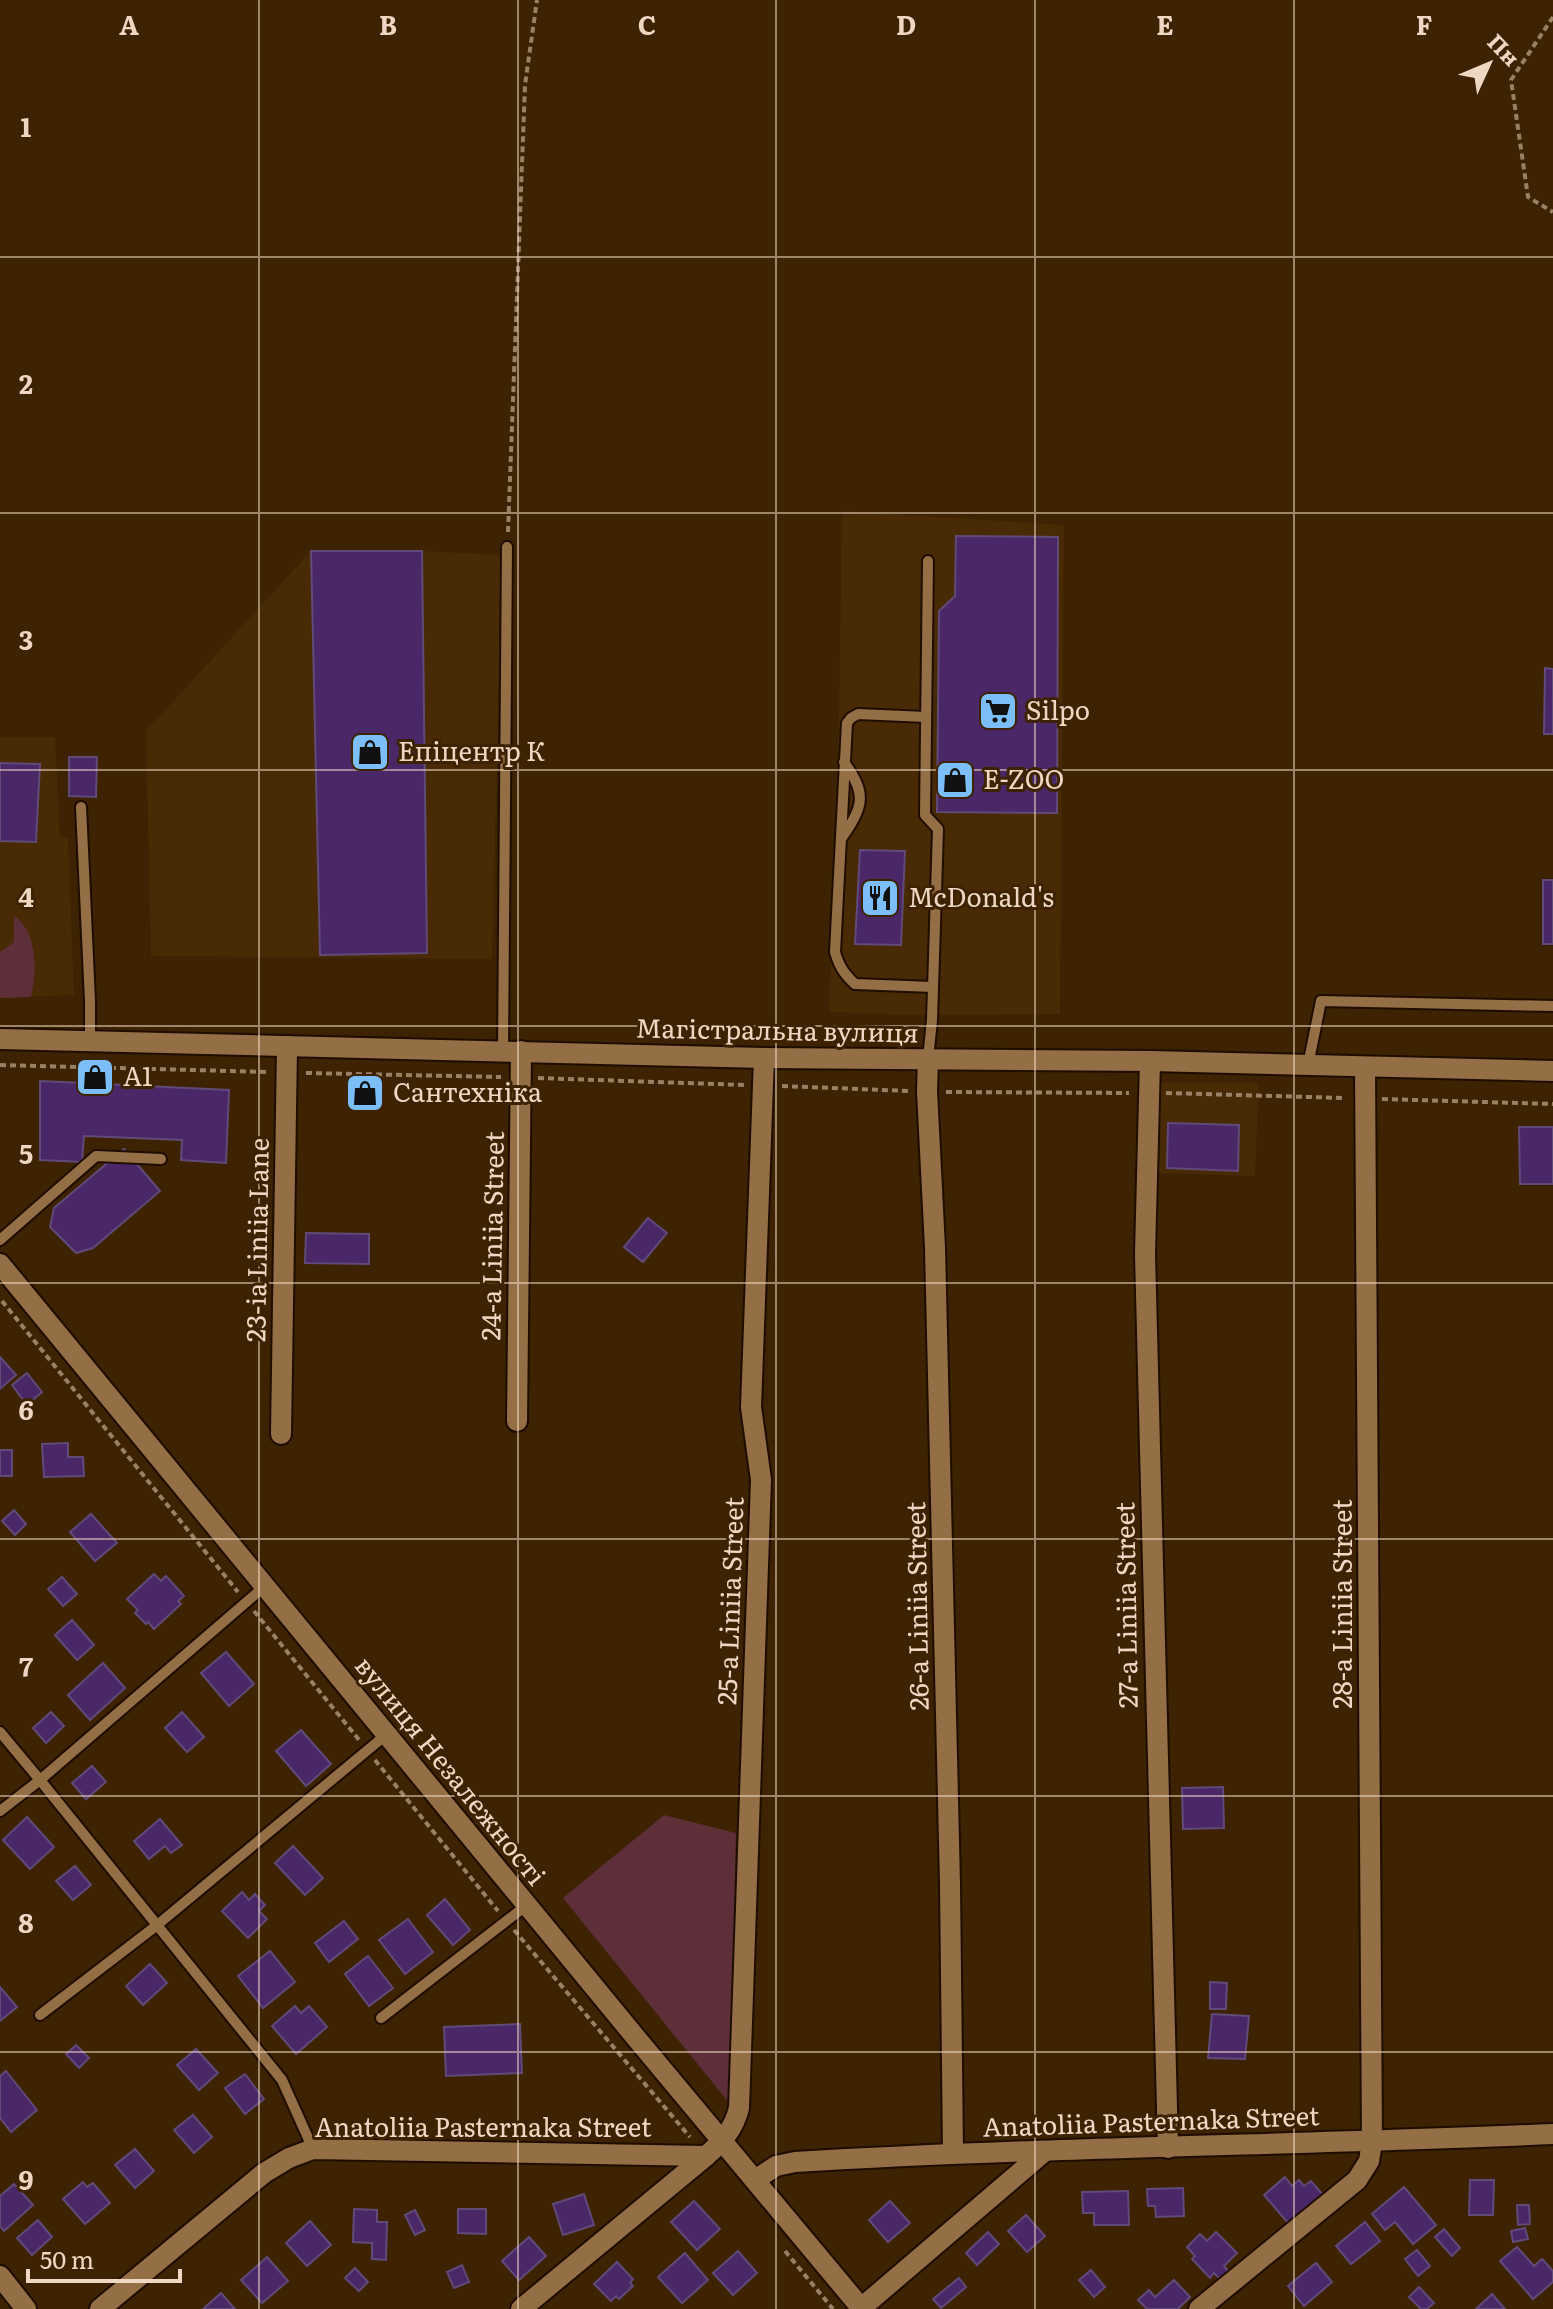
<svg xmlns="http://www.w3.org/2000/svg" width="1553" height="2309" font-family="Literata,serif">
	<rect width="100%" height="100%" fill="#3d2302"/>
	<g fill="#482b04">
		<polygon points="842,511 1064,525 1060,1014 908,1015 829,1012 839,718"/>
		<polygon points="311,551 422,551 502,555 492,959 151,956 146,731"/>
		<polygon points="0,737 55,737 60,837 68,838 74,995 0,998"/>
		<polygon points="1157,1083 1259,1083 1255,1176 1159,1173"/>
	</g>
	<g fill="#5e2e39">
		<path d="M 14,916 C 38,931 37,972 31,997 L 0,998 L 0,952 L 14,942 Z"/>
		<polygon points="664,1815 736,1833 730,2104 563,1898"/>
	</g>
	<g fill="#4a2767" stroke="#604a77" stroke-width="2">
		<polygon points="956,536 1058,537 1057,813 937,812 939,611 955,596"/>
		<polygon points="311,551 422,551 427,953 320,955"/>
		<polygon points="1545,668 1553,669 1553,734 1544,734"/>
		<polygon points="69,757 97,757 96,797 69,796"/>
		<polygon points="0,763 40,764 36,842 0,841"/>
		<polygon points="860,850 905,851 901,945 855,944"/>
		<rect x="1543" y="880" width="10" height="64"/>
		<polygon points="40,1081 229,1090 226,1163 181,1160 182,1140 84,1136 82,1162 40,1160"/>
		<polygon points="1168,1123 1239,1125 1238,1171 1167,1168"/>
		<polygon points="1519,1127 1553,1127 1553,1184 1520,1184"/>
		<polygon points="124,1149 160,1191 93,1248 76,1253 50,1227 54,1208"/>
		<polygon points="648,1218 667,1233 643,1262 624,1247"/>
		<polygon points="306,1233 369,1234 369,1264 305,1263"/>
		<polygon points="0,1357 16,1375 0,1389"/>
		<polygon points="27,1373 42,1392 27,1405 12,1385"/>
		<polygon points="68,1443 68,1457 83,1457 84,1476 44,1477 42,1444"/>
		<rect x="0" y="1450" width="12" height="26"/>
		<polygon points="14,1510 26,1524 15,1535 2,1521"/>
		<polygon points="91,1514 117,1543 95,1561 70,1532"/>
		<polygon points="154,1574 161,1581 166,1576 184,1596 178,1601 181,1604 154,1629 148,1622 146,1624 135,1613 138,1610 127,1599"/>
		<polygon points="62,1577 77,1594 63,1606 48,1589"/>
		<polygon points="72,1620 94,1645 77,1660 55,1635"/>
		<polygon points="226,1652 254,1684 229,1706 201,1673"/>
		<polygon points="103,1663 125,1688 90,1720 68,1695"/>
		<polygon points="51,1712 64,1726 46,1743 33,1728"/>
		<polygon points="182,1712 204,1737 187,1752 165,1728"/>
		<polygon points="301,1730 331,1764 306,1786 276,1751"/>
		<polygon points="92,1766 106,1782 86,1799 72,1783"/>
		<polygon points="1223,1787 1224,1828 1183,1829 1182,1788"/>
		<polygon points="27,1817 54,1847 30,1869 3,1840"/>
		<polygon points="160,1819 182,1845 171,1853 165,1846 149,1859 134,1841"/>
		<polygon points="293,1846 323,1878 305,1895 275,1863"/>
		<polygon points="75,1866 91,1885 73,1900 56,1881"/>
		<polygon points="242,1892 249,1900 255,1894 265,1905 259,1911 267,1919 248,1938 222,1911"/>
		<polygon points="445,1899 470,1930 453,1945 427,1915"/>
		<polygon points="408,1919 433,1952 405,1974 379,1940"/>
		<polygon points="344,1921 358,1939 329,1962 315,1943"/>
		<polygon points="270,1951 295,1982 263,2008 238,1976"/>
		<polygon points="368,1956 393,1988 369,2006 345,1974"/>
		<polygon points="150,1964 167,1983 143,2005 126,1986"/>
		<polygon points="1210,1982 1227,1983 1226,2009 1210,2009"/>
		<polygon points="0,1987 17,2007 0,2021"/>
		<polygon points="295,2006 301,2013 309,2006 327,2027 296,2054 272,2026"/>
		<polygon points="1212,2014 1249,2016 1245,2059 1208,2058"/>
		<polygon points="520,2024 522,2073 446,2076 444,2027"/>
		<polygon points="76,2045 89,2058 79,2068 66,2054"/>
		<polygon points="196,2049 218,2073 199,2090 177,2065"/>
		<polygon points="6,2071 37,2110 11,2132 0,2118 0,2076"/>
		<polygon points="245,2074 264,2099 245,2114 225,2088"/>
		<polygon points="193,2115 212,2137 194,2153 174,2130"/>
		<polygon points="135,2149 154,2171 135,2188 115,2165"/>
		<polygon points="1285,2177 1292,2186 1299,2180 1304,2186 1311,2181 1323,2195 1289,2224 1264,2195"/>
		<polygon points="1470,2180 1494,2180 1493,2215 1469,2215"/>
		<polygon points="83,2182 87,2187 93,2183 110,2203 85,2224 63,2199"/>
		<polygon points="14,2184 33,2205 4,2231 0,2226 0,2196"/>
		<polygon points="1404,2187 1436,2225 1413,2244 1395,2222 1385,2230 1372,2214"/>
		<polygon points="1183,2188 1184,2216 1156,2217 1155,2206 1148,2206 1147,2189"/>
		<polygon points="1128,2191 1129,2225 1094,2225 1094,2213 1083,2213 1082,2192"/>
		<polygon points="584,2194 594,2225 563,2235 553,2204"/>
		<polygon points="694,2201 720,2229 697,2250 671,2222"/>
		<polygon points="890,2201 910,2223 888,2242 869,2220"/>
		<polygon points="1517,2205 1529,2205 1530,2224 1518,2225"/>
		<polygon points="354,2209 377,2210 377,2222 387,2222 386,2260 372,2259 372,2243 353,2242"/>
		<polygon points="458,2209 486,2209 486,2234 458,2233"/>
		<polygon points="415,2210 425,2230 415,2235 405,2215"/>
		<polygon points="1026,2215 1045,2236 1027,2252 1008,2231"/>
		<polygon points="38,2220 52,2237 32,2255 17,2238"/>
		<polygon points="310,2221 331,2245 307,2266 286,2243"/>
		<polygon points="1365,2222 1380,2241 1351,2264 1336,2246"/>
		<polygon points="1525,2228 1528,2239 1513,2242 1511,2231"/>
		<polygon points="1444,2229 1460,2248 1452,2256 1435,2237"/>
		<polygon points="988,2232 999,2244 977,2265 966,2253"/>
		<polygon points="1216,2232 1237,2253 1224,2266 1229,2272 1221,2280 1214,2273 1210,2278 1192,2259 1195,2256 1187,2247 1200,2234 1207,2241"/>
		<polygon points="529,2237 546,2256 519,2280 502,2261"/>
		<polygon points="1517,2247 1534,2266 1542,2259 1553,2271 1553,2282 1533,2299 1500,2261"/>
		<polygon points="1417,2250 1430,2266 1418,2276 1405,2259"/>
		<polygon points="738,2251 757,2273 733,2295 713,2273"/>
		<polygon points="685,2253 708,2280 682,2303 658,2277"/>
		<polygon points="267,2257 288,2281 262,2303 241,2280"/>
		<polygon points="617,2262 633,2279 630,2283 633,2286 619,2299 616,2296 611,2301 594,2284"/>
		<polygon points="1316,2263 1332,2282 1304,2306 1288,2286"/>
		<polygon points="462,2265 469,2282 454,2288 447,2272"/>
		<polygon points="355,2268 368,2282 359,2291 345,2278"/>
		<polygon points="1091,2270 1105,2287 1094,2297 1079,2280"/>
		<polygon points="959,2278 966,2287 941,2308 933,2299"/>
		<polygon points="1174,2280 1190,2297 1178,2309 1147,2309 1138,2300 1149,2290 1155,2297"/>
		<polygon points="1419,2287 1434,2303 1427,2309 1421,2309 1409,2297"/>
		<polygon points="221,2293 235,2309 203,2309"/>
		<polygon points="1492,2294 1505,2309 1476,2309"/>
	</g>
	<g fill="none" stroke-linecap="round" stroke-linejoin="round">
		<defs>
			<g id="service">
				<polyline points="928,561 925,815 938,829 932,1020 928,1059"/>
				<path d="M 926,717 L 858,714 L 851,718 L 847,723 L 835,952 C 839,966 844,974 855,984 L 933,987"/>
				<polyline points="81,807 90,1001 90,1042"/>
				<path d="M 841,839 C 863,807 868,795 844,762"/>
				<polyline points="503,1051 507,547"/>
				<polyline points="1308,1065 1321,1001 1553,1006"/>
				<polyline points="0,1240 96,1156 161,1159"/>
				<polyline points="0,1732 40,1780 265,1586"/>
				<polyline points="0,1811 40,1780 282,2080 313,2149"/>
				<polyline points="40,2015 156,1926 387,1734"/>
				<polyline points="381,2018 527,1905"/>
			</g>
			<g id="minor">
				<polyline points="928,1059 927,1091 935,1248 950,1884 953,2153"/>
				<polyline points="1150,1061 1145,1254 1168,2148"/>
				<polyline points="517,1421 521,1051"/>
				<polyline points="281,1434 287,1046"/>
				<path d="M 755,2180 L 776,2166 L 795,2162 C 1048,2147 1301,2145 1553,2134"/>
				<polyline points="0,2276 26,2309"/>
				<path d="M 100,2309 L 264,2173 L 289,2158 L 313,2149 L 706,2156 C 722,2142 734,2129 739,2108 L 761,1480 L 751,1407 L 764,1058"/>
				<polyline points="521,2309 706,2156"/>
				<polyline points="860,2309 1045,2151"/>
				<polyline points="1199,2309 1357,2180 1369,2161 1372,2142 1365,1067"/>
			</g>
			<g id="secondary">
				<polyline points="0,1039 764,1058 1150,1061 1553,1071"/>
				<polyline points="0,1264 637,2039 862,2309"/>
			</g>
		</defs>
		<use href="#service" stroke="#1f0d00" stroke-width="14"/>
		<use href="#minor" stroke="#1f0d00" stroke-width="24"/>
		<use href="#secondary" stroke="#1f0d00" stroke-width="24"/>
		<g stroke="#998166" stroke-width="4" stroke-dasharray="6 4" stroke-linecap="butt">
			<polyline points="1553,17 1511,80 1528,197 1553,212"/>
			<polyline points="508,532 525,85 537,0"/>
			<polyline points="0,1065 269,1072"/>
			<polyline points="306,1073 501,1077"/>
			<polyline points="538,1078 745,1085"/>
			<polyline points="782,1086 909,1091"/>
			<polyline points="946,1092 1129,1093"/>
			<polyline points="1166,1093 1345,1098"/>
			<polyline points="1382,1099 1553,1104"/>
			<polyline points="2,1301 238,1592"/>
			<polyline points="254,1611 360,1741"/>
			<polyline points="375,1760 498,1911"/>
			<polyline points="514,1930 690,2137"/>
			<polyline points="785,2251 833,2309"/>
		</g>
		<use href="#service" stroke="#946e45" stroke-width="10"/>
		<use href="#minor" stroke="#946e45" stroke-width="20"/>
		<use href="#secondary" stroke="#946e45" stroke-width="20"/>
	</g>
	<path fill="none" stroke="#eed8c3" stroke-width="2" stroke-opacity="0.55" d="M 259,0 L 259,2309M 518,0 L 518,2309M 776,0 L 776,2309M 1035,0 L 1035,2309M 1294,0 L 1294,2309M 0,257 L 1553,257M 0,513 L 1553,513M 0,770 L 1553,770M 0,1026 L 1553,1026M 0,1283 L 1553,1283M 0,1539 L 1553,1539M 0,1796 L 1553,1796M 0,2052 L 1553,2052"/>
	<defs>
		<symbol id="supermarket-square" viewBox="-11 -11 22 22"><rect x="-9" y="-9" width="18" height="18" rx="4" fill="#7cbef9" stroke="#3d2302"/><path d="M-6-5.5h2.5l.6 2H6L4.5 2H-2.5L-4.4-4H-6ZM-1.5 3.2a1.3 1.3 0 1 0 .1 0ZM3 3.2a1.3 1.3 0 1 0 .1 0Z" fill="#111"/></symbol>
		<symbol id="shop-square" viewBox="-11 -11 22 22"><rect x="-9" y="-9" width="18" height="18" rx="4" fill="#7cbef9" stroke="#3d2302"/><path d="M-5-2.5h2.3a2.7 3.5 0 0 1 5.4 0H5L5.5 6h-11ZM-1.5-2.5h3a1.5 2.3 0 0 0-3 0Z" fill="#111"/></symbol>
		<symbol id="restaurant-square" viewBox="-11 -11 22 22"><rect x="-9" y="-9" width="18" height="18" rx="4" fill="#7cbef9" stroke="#3d2302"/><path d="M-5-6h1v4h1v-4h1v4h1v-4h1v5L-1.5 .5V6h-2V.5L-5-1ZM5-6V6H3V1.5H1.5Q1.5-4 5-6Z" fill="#111"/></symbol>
	</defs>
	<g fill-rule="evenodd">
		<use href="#supermarket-square" x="976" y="689" width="44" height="44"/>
		<use href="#shop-square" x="348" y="730" width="44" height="44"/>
		<use href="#shop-square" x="933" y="758" width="44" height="44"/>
		<use href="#restaurant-square" x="858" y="876" width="44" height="44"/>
		<use href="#shop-square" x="73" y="1055" width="44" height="44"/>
		<use href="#shop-square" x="343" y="1071" width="44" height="44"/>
	</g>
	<g text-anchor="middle" stroke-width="6" stroke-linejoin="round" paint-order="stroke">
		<g font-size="26" fill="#eed8c3" stroke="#3d2302" text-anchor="start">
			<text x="1026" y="720">Silpo</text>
			<text x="398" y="761">Епіцентр К</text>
			<text x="983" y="789">E-ZOO</text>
			<text x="908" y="907">McDonald's</text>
			<text x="123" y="1086">А1</text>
			<text x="393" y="1102">Сантехніка</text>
		</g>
		<g font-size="26" fill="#eed8c3" stroke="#3d2302">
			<text transform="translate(777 1031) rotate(1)" y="9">Магістральна вулиця</text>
			<text transform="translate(493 1236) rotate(-89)" y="9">24-a Liniia Street</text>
			<text transform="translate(258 1240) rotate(-89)" y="9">23-ia Liniia Lane</text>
			<text transform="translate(731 1601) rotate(-88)" y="9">25-a Liniia Street</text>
			<text transform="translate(1343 1604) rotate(-90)" y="9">28-a Liniia Street</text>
			<text transform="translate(1127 1605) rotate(-91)" y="9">27-a Liniia Street</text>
			<text transform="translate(918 1606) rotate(-91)" y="9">26-a Liniia Street</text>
			<text transform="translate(450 1771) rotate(51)" y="9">вулиця Незалежності</text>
			<text transform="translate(1151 2122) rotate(-2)" y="9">Anatoliia Pasternaka Street</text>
			<text x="483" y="2137">Anatoliia Pasternaka Street</text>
		</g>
	</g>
	<g font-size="26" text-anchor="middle" font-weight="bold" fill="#eed8c3" stroke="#3d2302" stroke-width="6" stroke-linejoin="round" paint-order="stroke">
		<text x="129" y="35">A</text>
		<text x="388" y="35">B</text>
		<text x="647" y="35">C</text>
		<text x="906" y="35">D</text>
		<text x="1165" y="35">E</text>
		<text x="1424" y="35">F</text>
		<text x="26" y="137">1</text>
		<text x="26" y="394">2</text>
		<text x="26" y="650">3</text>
		<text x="26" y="907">4</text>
		<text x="26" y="1164">5</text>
		<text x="26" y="1420">6</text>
		<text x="26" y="1677">7</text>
		<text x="26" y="1933">8</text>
		<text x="26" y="2190">9</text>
	</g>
	<g transform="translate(1489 64) rotate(46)" stroke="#3d2302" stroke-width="6" paint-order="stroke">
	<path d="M0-6L14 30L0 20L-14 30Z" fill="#eed8c3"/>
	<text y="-12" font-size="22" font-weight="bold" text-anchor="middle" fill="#eed8c3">Пн</text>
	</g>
	<path d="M28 2269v12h152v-12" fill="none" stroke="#eed8c3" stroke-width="4"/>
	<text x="40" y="2269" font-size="24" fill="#eed8c3" stroke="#3d2302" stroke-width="6" paint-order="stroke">50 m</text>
</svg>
